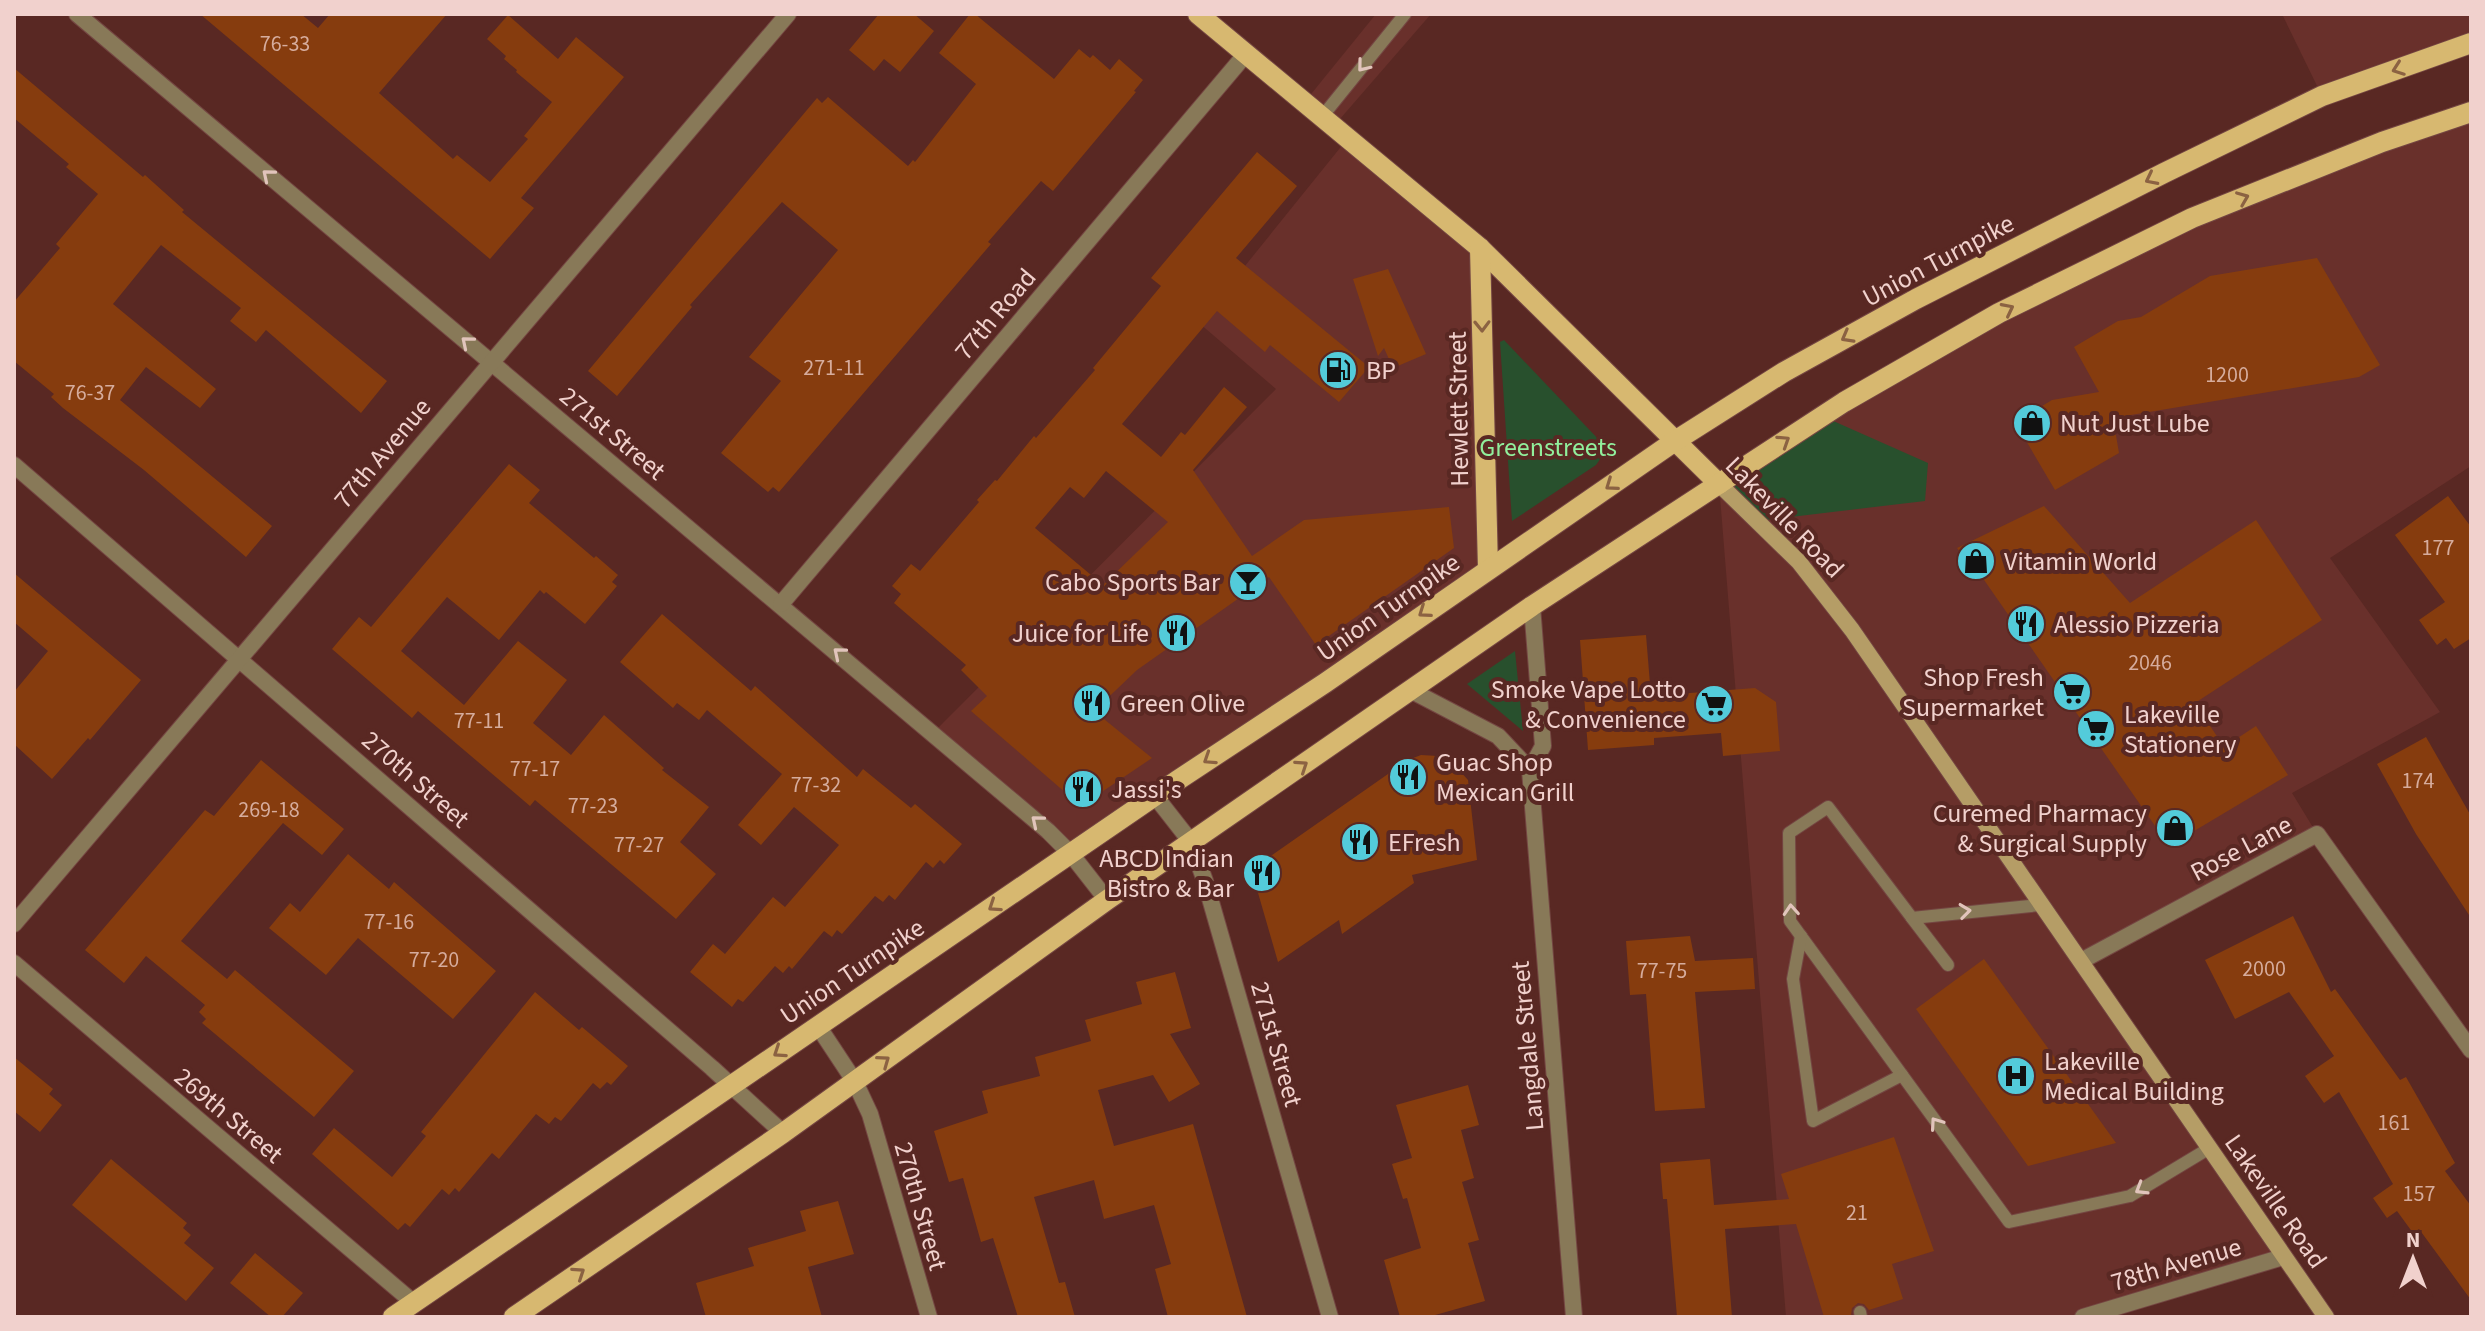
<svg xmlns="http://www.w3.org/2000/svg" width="2485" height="1331" font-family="'Source Sans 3',sans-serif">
	<rect width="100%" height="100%" fill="#592823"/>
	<g fill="#69302b">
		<polygon points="1376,14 1431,14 1333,127 1303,104"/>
		<polygon points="2282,14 2471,14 2471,43 2322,96"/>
		<polygon points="2471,112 2471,466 2330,558 2440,712 2292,793 2317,834 2082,961 2283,1257 2083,1317 1786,1317 1719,484 1844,402 2192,218"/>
		<polygon points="1344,143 1480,248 1488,569 1071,854 933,733 1276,389 1199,323"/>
	</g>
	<g fill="#28502d">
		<polygon points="1504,340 1601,442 1603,455 1596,465 1512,521 1500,342"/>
		<polygon points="1822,416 1928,463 1925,501 1756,521 1718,481"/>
		<polygon points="1515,651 1523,731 1467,684"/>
	</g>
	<g fill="#863c0e" fill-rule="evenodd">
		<polygon points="200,14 301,14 318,28 330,14 447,14 379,93 453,159 457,155 490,182 528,139 524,136 552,102 516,72 517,70 504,59 506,56 487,39 508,15 558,59 576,37 624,77 521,198 534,208 490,259"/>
		<polygon points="879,14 914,14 934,31 900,72 884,59 874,71 849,50"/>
		<polygon points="970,14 975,14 1054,79 1079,49 1090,58 1093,55 1110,70 1119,59 1143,80 1134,91 1136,92 1053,191 1041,181 988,242 991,244 779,492 773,487 768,492 721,453 781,381 749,357 838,250 782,202 690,305 692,307 617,396 588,371 817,98 822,103 828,97 908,166 913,160 915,162 976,84 939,53"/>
		<polygon points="14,68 143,177 145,175 184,210 182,212 387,381 361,413 266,330 256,342 230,321 241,308 161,245 113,304 216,389 200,408 146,367 120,400 272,526 246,557 144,470 63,408 51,397 54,394 14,361 14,302 60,248 56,244 98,194 66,167 69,164 14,118"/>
		<path d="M 1257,152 L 1297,186 L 1236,258 L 1369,367 L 1339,402 L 1270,345 L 1265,352 L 1217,311 L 1122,424 L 1161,457 L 1181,432 L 1185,435 L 1224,387 L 1247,407 L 1193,470 L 1252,556 L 1304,520 L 1449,507 L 1454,548 L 1316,645 L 1269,577 L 1137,670 L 1094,711 L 1152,758 L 1081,806 L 971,711 L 987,696 L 961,670 L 966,665 L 894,603 L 901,594 L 892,586 L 911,564 L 920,571 L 979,502 L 977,500 L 995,480 L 997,481 L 1034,436 L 1036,438 L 1095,370 L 1093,368 L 1161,286 L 1151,278 ZM 1106,471 L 1168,522 L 1103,585 L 1035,528 L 1070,487 L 1084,498 Z"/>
		<polygon points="2317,258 2380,365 2359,377 2113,418 2119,453 2055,490 2015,422 2052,400 2099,392 2074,347 2118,321 2141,317 2210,276"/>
		<polygon points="1388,269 1426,354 1393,368 1384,348 1378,356 1353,279"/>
		<polygon points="509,464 540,490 529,503 594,558 596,556 618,575 612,582 617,586 585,624 546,592 544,594 540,590 499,640 447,597 401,651 464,705 518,641 567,680 533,723 571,755 604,715 664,768 662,770 709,807 680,842 716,874 676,919 535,800 530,806 418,711 412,718 332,649 359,617 371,627"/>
		<polygon points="2448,496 2471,527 2471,638 2454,649 2446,638 2437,645 2419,620 2445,602 2395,535"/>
		<polygon points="2044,506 2130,603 2256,520 2322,620 2195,703 2224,747 2256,726 2288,775 2169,846 1982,577 1980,578 1957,548"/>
		<polygon points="14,573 141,680 90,740 88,738 52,779 14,744 14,692 48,651 14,622"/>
		<polygon points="662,614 751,691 755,686 857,777 863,769 911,808 915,804 962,844 944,864 940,860 933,868 926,862 895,900 889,895 883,902 875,896 842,934 837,930 832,937 824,931 792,969 789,966 783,973 775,966 743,1002 738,999 732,1007 690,972 713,944 725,954 773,897 785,907 839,845 794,807 761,845 738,825 782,774 707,710 699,720 677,703 673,708 620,662"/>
		<polygon points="1646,635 1651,696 1755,688 1776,702 1780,751 1723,756 1721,733 1654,738 1654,745 1588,750 1580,640"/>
		<polygon points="2426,737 2471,816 2471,918 2416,834 2377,764"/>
		<polygon points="1421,755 1438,756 1451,761 1468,780 1477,860 1412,875 1414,883 1342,934 1339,920 1278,962 1254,879 1254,872 1258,865 1408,760"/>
		<polygon points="261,760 344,829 322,855 283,823 181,941 227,979 235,970 354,1071 314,1117 202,1023 206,1019 199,1012 205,1005 146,956 124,983 85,950 205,810 214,816"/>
		<polygon points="348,854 389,889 394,882 496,971 453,1019 358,938 326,975 269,928 290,903 300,912"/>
		<polygon points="2293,916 2331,992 2335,989 2400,1080 2406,1077 2455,1163 2445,1171 2471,1206 2471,1300 2419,1229 2413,1233 2397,1211 2387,1218 2373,1198 2393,1184 2339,1092 2324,1103 2305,1076 2334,1056 2289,992 2235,1019 2205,960"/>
		<polygon points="1690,936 1695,961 1753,958 1755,989 1695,992 1705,1108 1655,1111 1646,994 1630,995 1626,941"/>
		<polygon points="1984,959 2116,1143 2028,1166 1916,1009"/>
		<polygon points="1175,972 1191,1028 1170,1034 1200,1084 1169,1102 1153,1075 1098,1090 1114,1146 1193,1124 1247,1317 1168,1317 1155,1269 1171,1264 1154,1205 1104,1219 1094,1180 1034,1197 1059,1283 1065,1282 1075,1317 1018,1317 993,1238 981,1242 963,1178 949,1182 934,1131 988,1113 982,1091 1040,1076 1035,1057 1091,1041 1085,1020 1142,1004 1136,982"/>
		<polygon points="535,992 579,1030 582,1027 628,1066 611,1085 607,1082 600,1089 593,1083 561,1121 555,1117 549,1124 536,1114 499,1159 492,1153 459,1192 455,1188 449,1195 442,1189 410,1227 405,1223 398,1230 312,1154 334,1128 392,1177 426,1136 421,1132"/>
		<polygon points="14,1057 53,1089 49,1094 62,1105 40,1132 14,1111"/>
		<polygon points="1468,1085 1479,1125 1461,1130 1474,1178 1462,1182 1479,1240 1468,1243 1485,1301 1428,1317 1400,1317 1384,1260 1421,1248 1407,1198 1403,1199 1392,1164 1412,1158 1396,1105"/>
		<polygon points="1894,1137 1934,1251 1892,1264 1903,1299 1869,1310 1864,1304 1858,1303 1852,1308 1851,1315 1824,1317 1796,1224 1725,1229 1732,1317 1677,1317 1667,1199 1663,1199 1660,1163 1710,1159 1714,1205 1789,1199 1781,1174"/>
		<polygon points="111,1159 187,1223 183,1228 191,1235 184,1243 214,1268 186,1301 72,1205"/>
		<polygon points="838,1201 854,1254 808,1267 822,1317 706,1317 696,1283 754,1266 748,1248 806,1231 800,1211"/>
		<polygon points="255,1253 303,1293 282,1317 271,1317 230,1283"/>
	</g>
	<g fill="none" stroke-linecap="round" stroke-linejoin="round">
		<defs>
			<g id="lane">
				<polyline points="1321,118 1405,14"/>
				<polyline points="2040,905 1912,918 1828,807 1789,833 1790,921 2009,1222 2130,1196 2208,1149"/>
				<polyline points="1912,918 1948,965"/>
				<polyline points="1801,936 1793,979 1813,1121 1902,1075"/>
				<polyline points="1860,1312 1861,1317"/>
			</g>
			<g id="street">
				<polyline points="77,14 1048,831 1071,854 1107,900"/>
				<polyline points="14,465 712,1068 783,1133"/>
				<polyline points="781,604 1245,55"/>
				<polyline points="1532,606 1543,746 1530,770 1574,1317"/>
				<polyline points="1412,691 1498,736 1530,770"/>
				<polyline points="1155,796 1191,842 1205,881 1330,1317"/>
				<polyline points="14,924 788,14"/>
				<polyline points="2081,961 2317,834 2471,1050"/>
				<polyline points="14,963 414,1303"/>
				<polyline points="818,1026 855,1082 870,1114 929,1317"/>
				<polyline points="2083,1317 2283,1257"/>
			</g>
			<polyline id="secondary" points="1719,484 1799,562 1852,630 2326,1317"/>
			<g id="primary">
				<polyline points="1198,14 1480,248 1719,484"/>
				<polyline points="1480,248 1488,569"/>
				<polyline points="393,1317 1178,780 1325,683 1675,441 1784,372 1916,299 2164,173 2322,96 2471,43"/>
				<polyline points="514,1317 783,1133 1107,900 1532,606 1844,402 1999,313 2192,218 2382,142 2471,112"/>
			</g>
		</defs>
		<use href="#lane" stroke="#744642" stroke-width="14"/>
		<use href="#street" stroke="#744642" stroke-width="18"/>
		<use href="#secondary" stroke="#744642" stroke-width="18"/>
		<use href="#primary" stroke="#744642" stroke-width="22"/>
		<use href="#lane" stroke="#887958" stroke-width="12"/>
		<use href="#street" stroke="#887958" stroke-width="16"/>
		<use href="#secondary" stroke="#b59d66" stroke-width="16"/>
		<use href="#primary" stroke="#d7b870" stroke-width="20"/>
	</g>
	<defs><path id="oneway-chevron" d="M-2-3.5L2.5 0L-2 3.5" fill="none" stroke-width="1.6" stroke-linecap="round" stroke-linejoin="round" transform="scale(2)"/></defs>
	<g stroke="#e1c4bb">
		<use href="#oneway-chevron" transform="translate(1363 66) rotate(129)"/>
		<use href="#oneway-chevron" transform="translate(268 175) rotate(-140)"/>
		<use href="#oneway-chevron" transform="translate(467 342) rotate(-140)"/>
		<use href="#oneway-chevron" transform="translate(839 653) rotate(-140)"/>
		<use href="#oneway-chevron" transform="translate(1037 821) rotate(-140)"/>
		<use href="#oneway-chevron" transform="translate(1791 910) rotate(-94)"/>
		<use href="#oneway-chevron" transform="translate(1965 911) rotate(-7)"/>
		<use href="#oneway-chevron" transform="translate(1936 1123) rotate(-125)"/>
		<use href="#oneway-chevron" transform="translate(2141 1189) rotate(149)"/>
	</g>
	<g stroke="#8b6242">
		<use href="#oneway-chevron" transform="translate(2398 69) rotate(160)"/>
		<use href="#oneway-chevron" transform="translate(2151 179) rotate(153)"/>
		<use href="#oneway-chevron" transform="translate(2243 198) rotate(-22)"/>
		<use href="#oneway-chevron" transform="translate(2008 309) rotate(-27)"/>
		<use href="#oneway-chevron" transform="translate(1482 326) rotate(89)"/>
		<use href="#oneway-chevron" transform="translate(1847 337) rotate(151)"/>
		<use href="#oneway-chevron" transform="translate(1784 441) rotate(-33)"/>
		<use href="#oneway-chevron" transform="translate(1611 485) rotate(145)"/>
		<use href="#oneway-chevron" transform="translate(1424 612) rotate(145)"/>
		<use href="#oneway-chevron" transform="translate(1209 759) rotate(147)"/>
		<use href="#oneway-chevron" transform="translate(1302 766) rotate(-34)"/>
		<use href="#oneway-chevron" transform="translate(994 906) rotate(146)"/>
		<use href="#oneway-chevron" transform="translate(779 1052) rotate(146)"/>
		<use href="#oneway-chevron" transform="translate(884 1061) rotate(-36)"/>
		<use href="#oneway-chevron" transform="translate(579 1273) rotate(-34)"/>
	</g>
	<defs>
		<symbol id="fuel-disc" viewBox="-11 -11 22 22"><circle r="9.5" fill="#53cbda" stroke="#592823"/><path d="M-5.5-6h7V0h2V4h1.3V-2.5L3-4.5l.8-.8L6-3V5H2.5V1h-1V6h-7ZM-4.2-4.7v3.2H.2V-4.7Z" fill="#111"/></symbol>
		<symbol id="shop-disc" viewBox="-11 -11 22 22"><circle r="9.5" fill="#53cbda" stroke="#592823"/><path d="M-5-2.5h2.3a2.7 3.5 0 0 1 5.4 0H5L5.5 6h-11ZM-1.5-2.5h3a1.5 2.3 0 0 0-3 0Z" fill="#111"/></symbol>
		<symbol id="bar-disc" viewBox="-11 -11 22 22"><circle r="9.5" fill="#53cbda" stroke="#592823"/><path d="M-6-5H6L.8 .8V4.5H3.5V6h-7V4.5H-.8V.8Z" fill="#111"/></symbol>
		<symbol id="restaurant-disc" viewBox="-11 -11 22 22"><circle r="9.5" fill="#53cbda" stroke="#592823"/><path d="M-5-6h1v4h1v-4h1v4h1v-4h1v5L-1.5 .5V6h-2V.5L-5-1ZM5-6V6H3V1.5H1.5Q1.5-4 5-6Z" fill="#111"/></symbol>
		<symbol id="supermarket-disc" viewBox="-11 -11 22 22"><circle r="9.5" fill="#53cbda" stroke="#592823"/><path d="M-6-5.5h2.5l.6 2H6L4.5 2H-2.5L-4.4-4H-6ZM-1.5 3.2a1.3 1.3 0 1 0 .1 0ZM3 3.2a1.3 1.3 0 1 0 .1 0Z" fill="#111"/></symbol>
		<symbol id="hospital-disc" viewBox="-11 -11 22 22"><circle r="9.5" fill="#53cbda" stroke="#592823"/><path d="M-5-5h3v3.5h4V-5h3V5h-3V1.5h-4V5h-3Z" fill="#111"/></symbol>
	</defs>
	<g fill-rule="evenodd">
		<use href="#fuel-disc" x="1316" y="348" width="44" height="44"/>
		<use href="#shop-disc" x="2010" y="401" width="44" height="44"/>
		<use href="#shop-disc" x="1954" y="539" width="44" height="44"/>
		<use href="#bar-disc" x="1226" y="560" width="44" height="44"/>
		<use href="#restaurant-disc" x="2004" y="602" width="44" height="44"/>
		<use href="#restaurant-disc" x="1155" y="611" width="44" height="44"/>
		<use href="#supermarket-disc" x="2050" y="670" width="44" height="44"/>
		<use href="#restaurant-disc" x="1070" y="681" width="44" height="44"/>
		<use href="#supermarket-disc" x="1692" y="682" width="44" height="44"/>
		<use href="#supermarket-disc" x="2074" y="707" width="44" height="44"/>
		<use href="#restaurant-disc" x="1386" y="755" width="44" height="44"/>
		<use href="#restaurant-disc" x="1061" y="767" width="44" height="44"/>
		<use href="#shop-disc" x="2153" y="806" width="44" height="44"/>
		<use href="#restaurant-disc" x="1338" y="820" width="44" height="44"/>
		<use href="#restaurant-disc" x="1240" y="851" width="44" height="44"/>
		<use href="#hospital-disc" x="1994" y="1054" width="44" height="44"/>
	</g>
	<g text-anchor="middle" stroke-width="8" stroke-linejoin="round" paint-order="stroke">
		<g font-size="22" fill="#d6ac9d">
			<text x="285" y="51">76-33</text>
			<text x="834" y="375">271-11</text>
			<text x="2227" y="382">1200</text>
			<text x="90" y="400">76-37</text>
			<text x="2438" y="555">177</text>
			<text x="2150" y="670">2046</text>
			<text x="479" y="728">77-11</text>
			<text x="535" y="776">77-17</text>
			<text x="2418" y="788">174</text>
			<text x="816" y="792">77-32</text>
			<text x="593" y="813">77-23</text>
			<text x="269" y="817">269-18</text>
			<text x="639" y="852">77-27</text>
			<text x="389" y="929">77-16</text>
			<text x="434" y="967">77-20</text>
			<text x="2264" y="976">2000</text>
			<text x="1662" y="978">77-75</text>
			<text x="2394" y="1130">161</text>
			<text x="2419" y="1201">157</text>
			<text x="1857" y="1220">21</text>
		</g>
		<g font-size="26" fill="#f1d1cd" stroke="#592823">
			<text transform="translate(1938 260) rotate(-28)" y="9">Union Turnpike</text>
			<text transform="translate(995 314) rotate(-50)" y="9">77th Road</text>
			<text transform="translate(1458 409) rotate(-91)" y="9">Hewlett Street</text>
			<text transform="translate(613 433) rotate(40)" y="9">271st Street</text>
			<text transform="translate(382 453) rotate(-50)" y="9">77th Avenue</text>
			<text transform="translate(1785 517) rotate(46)" y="9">Lakeville Road</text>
			<text transform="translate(1388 607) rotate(-35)" y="9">Union Turnpike</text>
			<text transform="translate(416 779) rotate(41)" y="9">270th Street</text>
			<text transform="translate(2241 848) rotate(-28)" y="9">Rose Lane</text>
			<text transform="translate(852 971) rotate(-34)" y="9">Union Turnpike</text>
			<text transform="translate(1277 1044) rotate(74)" y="9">271st Street</text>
			<text transform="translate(1527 1046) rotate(-95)" y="9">Langdale Street</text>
			<text transform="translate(229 1115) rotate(40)" y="9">269th Street</text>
			<text transform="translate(2276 1201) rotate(55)" y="9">Lakeville Road</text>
			<text transform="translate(921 1206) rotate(74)" y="9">270th Street</text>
			<text transform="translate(2176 1264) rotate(-16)" y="9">78th Avenue</text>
		</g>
		<g font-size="26" fill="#f1d1cd" stroke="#592823" text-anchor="start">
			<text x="1366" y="379">BP</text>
			<text x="2060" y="432">Nut Just Lube</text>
			<text x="2004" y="570">Vitamin World</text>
			<text x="1220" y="591" text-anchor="end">Cabo Sports Bar</text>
			<text x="2054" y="633">Alessio Pizzeria</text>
			<text x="1149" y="642" text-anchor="end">Juice for Life</text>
			<text x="2044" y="686" text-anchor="end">Shop Fresh<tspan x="2044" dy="30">Supermarket</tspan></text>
			<text x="1686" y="698" text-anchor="end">Smoke Vape Lotto<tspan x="1686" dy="30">&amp; Convenience</tspan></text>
			<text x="1120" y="712">Green Olive</text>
			<text x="2124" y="723">Lakeville<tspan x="2124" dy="30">Stationery</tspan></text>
			<text x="1436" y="771">Guac Shop<tspan x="1436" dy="30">Mexican Grill</tspan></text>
			<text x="1111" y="798">Jassi's</text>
			<text x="2147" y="822" text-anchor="end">Curemed Pharmacy<tspan x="2147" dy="30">&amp; Surgical Supply</tspan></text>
			<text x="1388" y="851">EFresh</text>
			<text x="1234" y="867" text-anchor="end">ABCD Indian<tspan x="1234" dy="30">Bistro &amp; Bar</tspan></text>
			<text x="2044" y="1070">Lakeville<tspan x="2044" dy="30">Medical Building</tspan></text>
		</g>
		<g font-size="26" fill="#91ef9c" stroke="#592823">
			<text x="1548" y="456">Greenstreets</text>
		</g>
	</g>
	<rect width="2485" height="1331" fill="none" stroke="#f1d1cd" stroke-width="32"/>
	<g transform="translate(2413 1259)" stroke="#592823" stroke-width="6" paint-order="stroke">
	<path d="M0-6L14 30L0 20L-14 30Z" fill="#f1d1cd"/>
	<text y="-12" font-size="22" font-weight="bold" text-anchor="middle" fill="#f1d1cd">N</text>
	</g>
</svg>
